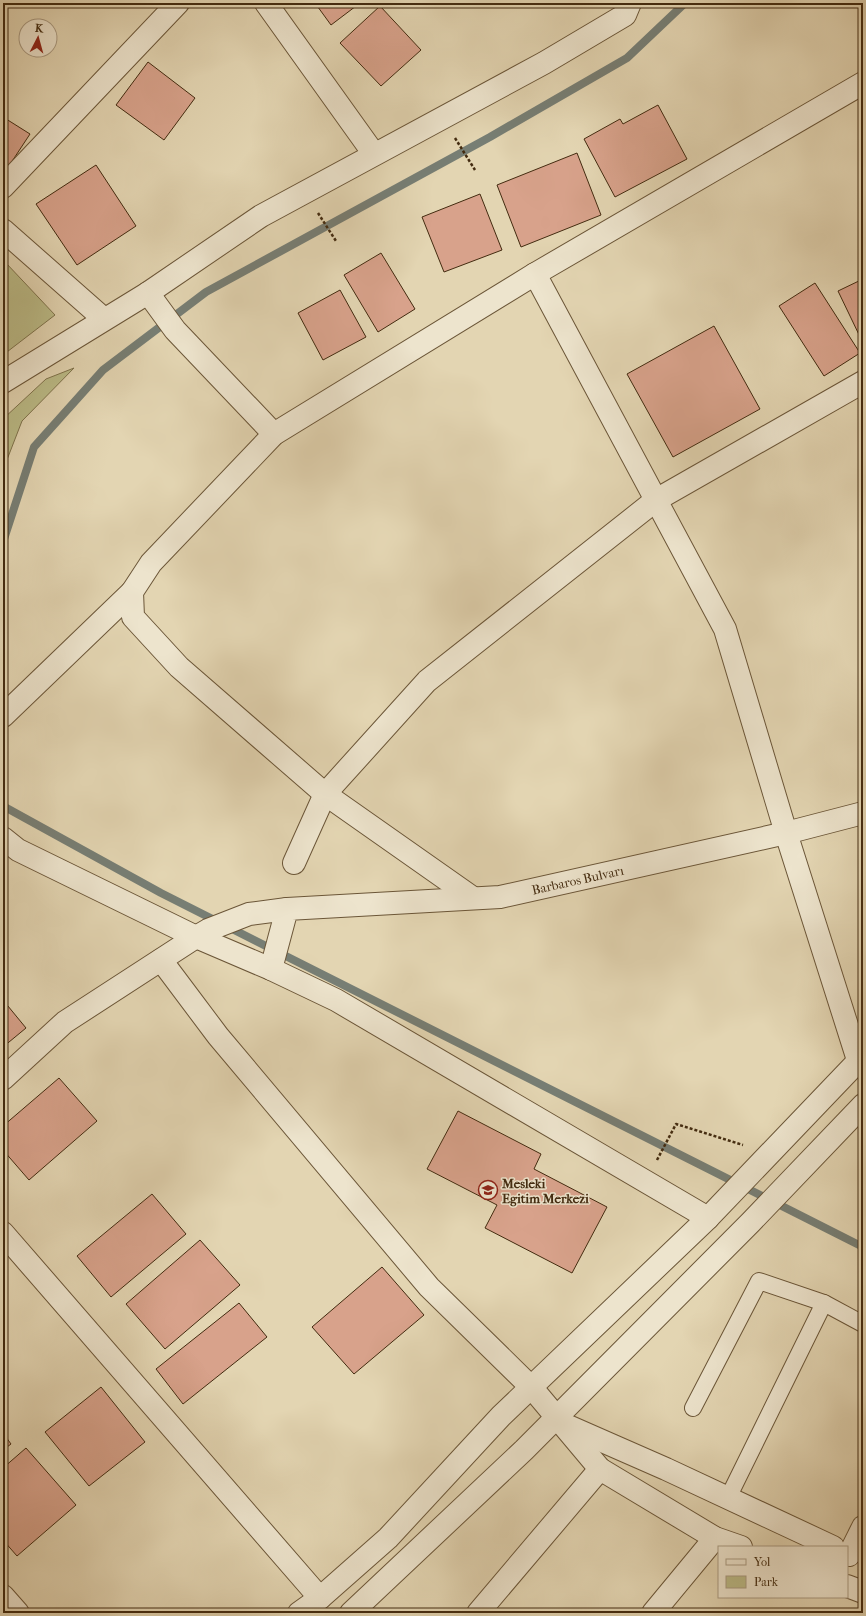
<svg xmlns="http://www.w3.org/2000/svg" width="866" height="1616" font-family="'IM FELL French Canon',serif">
	<rect width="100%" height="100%" fill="#e3d5b2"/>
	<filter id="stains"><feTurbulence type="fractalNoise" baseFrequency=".005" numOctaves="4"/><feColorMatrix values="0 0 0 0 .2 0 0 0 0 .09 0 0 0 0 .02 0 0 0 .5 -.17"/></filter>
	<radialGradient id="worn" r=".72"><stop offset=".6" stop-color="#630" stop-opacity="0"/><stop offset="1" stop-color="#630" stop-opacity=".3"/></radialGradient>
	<g fill="#bbbb87" stroke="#7f734c">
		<polygon points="6,263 55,315 3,355 3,271"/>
		<polygon points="74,368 22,421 3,470 3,419 46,379"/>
	</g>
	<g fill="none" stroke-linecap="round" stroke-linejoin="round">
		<g stroke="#777e74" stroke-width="8">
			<polyline points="3,542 34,447 103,370 206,292 490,137 627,58 685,3"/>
			<polyline points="3,806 161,893 863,1247"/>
		</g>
	</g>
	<g fill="#d8a28b" stroke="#432b10">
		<polygon points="315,3 360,3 331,25"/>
		<polygon points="380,6 421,50 381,86 340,43"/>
		<polygon points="148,62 195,98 164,140 116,105"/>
		<polygon points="658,105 687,159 615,197 584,139 620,119 623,124"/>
		<polygon points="3,117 30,134 3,175"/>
		<polygon points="577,153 601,215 521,247 497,185"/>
		<polygon points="96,165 136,226 77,265 36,204"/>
		<polygon points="480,194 502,250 444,272 422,217"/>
		<polygon points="381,253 415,309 378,332 344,275"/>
		<polygon points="863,279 863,343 838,291"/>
		<polygon points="815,283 860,353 824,376 779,306"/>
		<polygon points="340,290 366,337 323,360 298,313"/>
		<polygon points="714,326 760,409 673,457 627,374"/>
		<polygon points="3,1000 26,1028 3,1047"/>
		<polygon points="59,1078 97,1121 29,1180 3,1150 3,1126"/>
		<polygon points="458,1111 541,1154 534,1169 607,1207 572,1273 485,1228 497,1205 427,1169"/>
		<polygon points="152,1194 186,1234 111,1297 77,1256"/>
		<polygon points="200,1240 240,1285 165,1349 126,1304"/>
		<polygon points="382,1267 424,1315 354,1374 312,1327"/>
		<polygon points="239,1303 267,1337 183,1404 156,1369"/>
		<polygon points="101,1387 145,1442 89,1486 45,1432"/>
		<polygon points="3,1433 11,1444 3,1450"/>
		<polygon points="26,1448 76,1505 17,1556 3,1540 3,1468"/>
	</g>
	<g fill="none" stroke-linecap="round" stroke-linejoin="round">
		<defs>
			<g id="service">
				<polyline points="693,1408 759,1281 824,1303"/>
				<polyline points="728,1498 824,1303 863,1324"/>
			</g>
			<g id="minor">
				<polyline points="266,3 374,154"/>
				<polyline points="3,187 178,3"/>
				<polyline points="3,230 104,319"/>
				<polyline points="535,274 725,629 786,833 858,1060"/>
				<polyline points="148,293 175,330 274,434"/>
				<polyline points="3,382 148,293 261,216 544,63 625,15 630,3"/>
				<polyline points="3,716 132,592"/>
				<polyline points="3,838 18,850 196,937 271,969 336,1000 708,1218"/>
				<polyline points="294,863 325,794 427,681 656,500 863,382"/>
				<polyline points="473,898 325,794 179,667 133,617 132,592 151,563 274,434 535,274 863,83"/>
				<polyline points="161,960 218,1036 429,1287 532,1388 600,1469 715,1538 741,1547"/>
				<polyline points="3,1079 65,1022 196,937"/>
				<polyline points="3,1233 320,1598"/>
				<polyline points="568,1426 666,1469 833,1547"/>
				<polyline points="849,1555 863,1527"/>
				<polyline points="847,1586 863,1592"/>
				<polyline points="3,1596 18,1613"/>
				<polyline points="478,1613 600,1469"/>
				<polyline points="653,1613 715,1538"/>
			</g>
			<g id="tertiary">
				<polyline points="196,937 208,930 249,914 287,909"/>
				<path id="s1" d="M 271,969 L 287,909 L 500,897 L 786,833 L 863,813"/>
				<polyline points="299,1613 320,1598 388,1538 501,1416 708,1218 863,1056"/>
				<polyline points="351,1613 524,1450 751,1222 863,1105"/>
			</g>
		</defs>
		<use href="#service" stroke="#6b5638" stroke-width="18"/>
		<use href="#minor" stroke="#6b5638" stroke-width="24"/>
		<use href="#tertiary" stroke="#6b5638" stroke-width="24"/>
		<g stroke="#432b10" stroke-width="2.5" stroke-dasharray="3 2" stroke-linecap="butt">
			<polyline points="455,138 475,170"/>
			<polyline points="318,213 336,241"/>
			<polyline points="657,1160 676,1124 743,1145"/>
		</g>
		<use href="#service" stroke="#ede4cd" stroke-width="16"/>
		<use href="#minor" stroke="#ede4cd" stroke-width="22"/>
		<use href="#tertiary" stroke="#ede4cd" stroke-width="22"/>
	</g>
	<defs>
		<symbol id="school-ring" viewBox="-11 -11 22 22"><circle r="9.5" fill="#ede4cd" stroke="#8f2418" stroke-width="1.5"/><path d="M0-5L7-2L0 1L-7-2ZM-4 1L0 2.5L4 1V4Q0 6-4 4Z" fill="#8f2418"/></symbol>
	</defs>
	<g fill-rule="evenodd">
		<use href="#school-ring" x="477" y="1179" width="22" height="22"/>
	</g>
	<g text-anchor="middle" stroke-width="3" stroke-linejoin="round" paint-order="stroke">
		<g font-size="13" fill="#432b10" stroke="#ede4cd">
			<text dy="5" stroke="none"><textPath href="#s1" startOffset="355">Barbaros Bulvarı</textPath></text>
		</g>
		<g font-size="13" font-weight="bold" fill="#432b10" stroke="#ede4cd" text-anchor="start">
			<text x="502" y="1188">Mesleki<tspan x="502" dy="15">Egitim Merkezi</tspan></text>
		</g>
	</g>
	<rect width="866" height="1616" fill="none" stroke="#e3d5b2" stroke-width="16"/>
	<rect x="4" y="4" width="858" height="1608" fill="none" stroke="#432b10" stroke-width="2"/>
	<rect x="8" y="8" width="850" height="1600" fill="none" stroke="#432b10"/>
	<rect x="718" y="1546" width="130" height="52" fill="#ede4cd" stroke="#a99a81"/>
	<rect x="726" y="1559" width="20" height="6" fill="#ede4cd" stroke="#a99a81"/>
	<text x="754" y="1566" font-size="12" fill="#432b10">Yol</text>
	<rect x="726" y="1576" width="20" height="12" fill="#bbbb87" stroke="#a99a81"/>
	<text x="754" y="1586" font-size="12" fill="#432b10">Park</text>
	<g transform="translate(38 38) rotate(6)"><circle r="19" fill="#ede4cd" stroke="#a99a81"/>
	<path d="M0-3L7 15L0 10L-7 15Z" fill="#8f2418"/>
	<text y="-6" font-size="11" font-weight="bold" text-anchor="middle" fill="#432b10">K</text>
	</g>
	<rect width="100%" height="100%" filter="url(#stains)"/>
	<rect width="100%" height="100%" fill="url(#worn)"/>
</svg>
